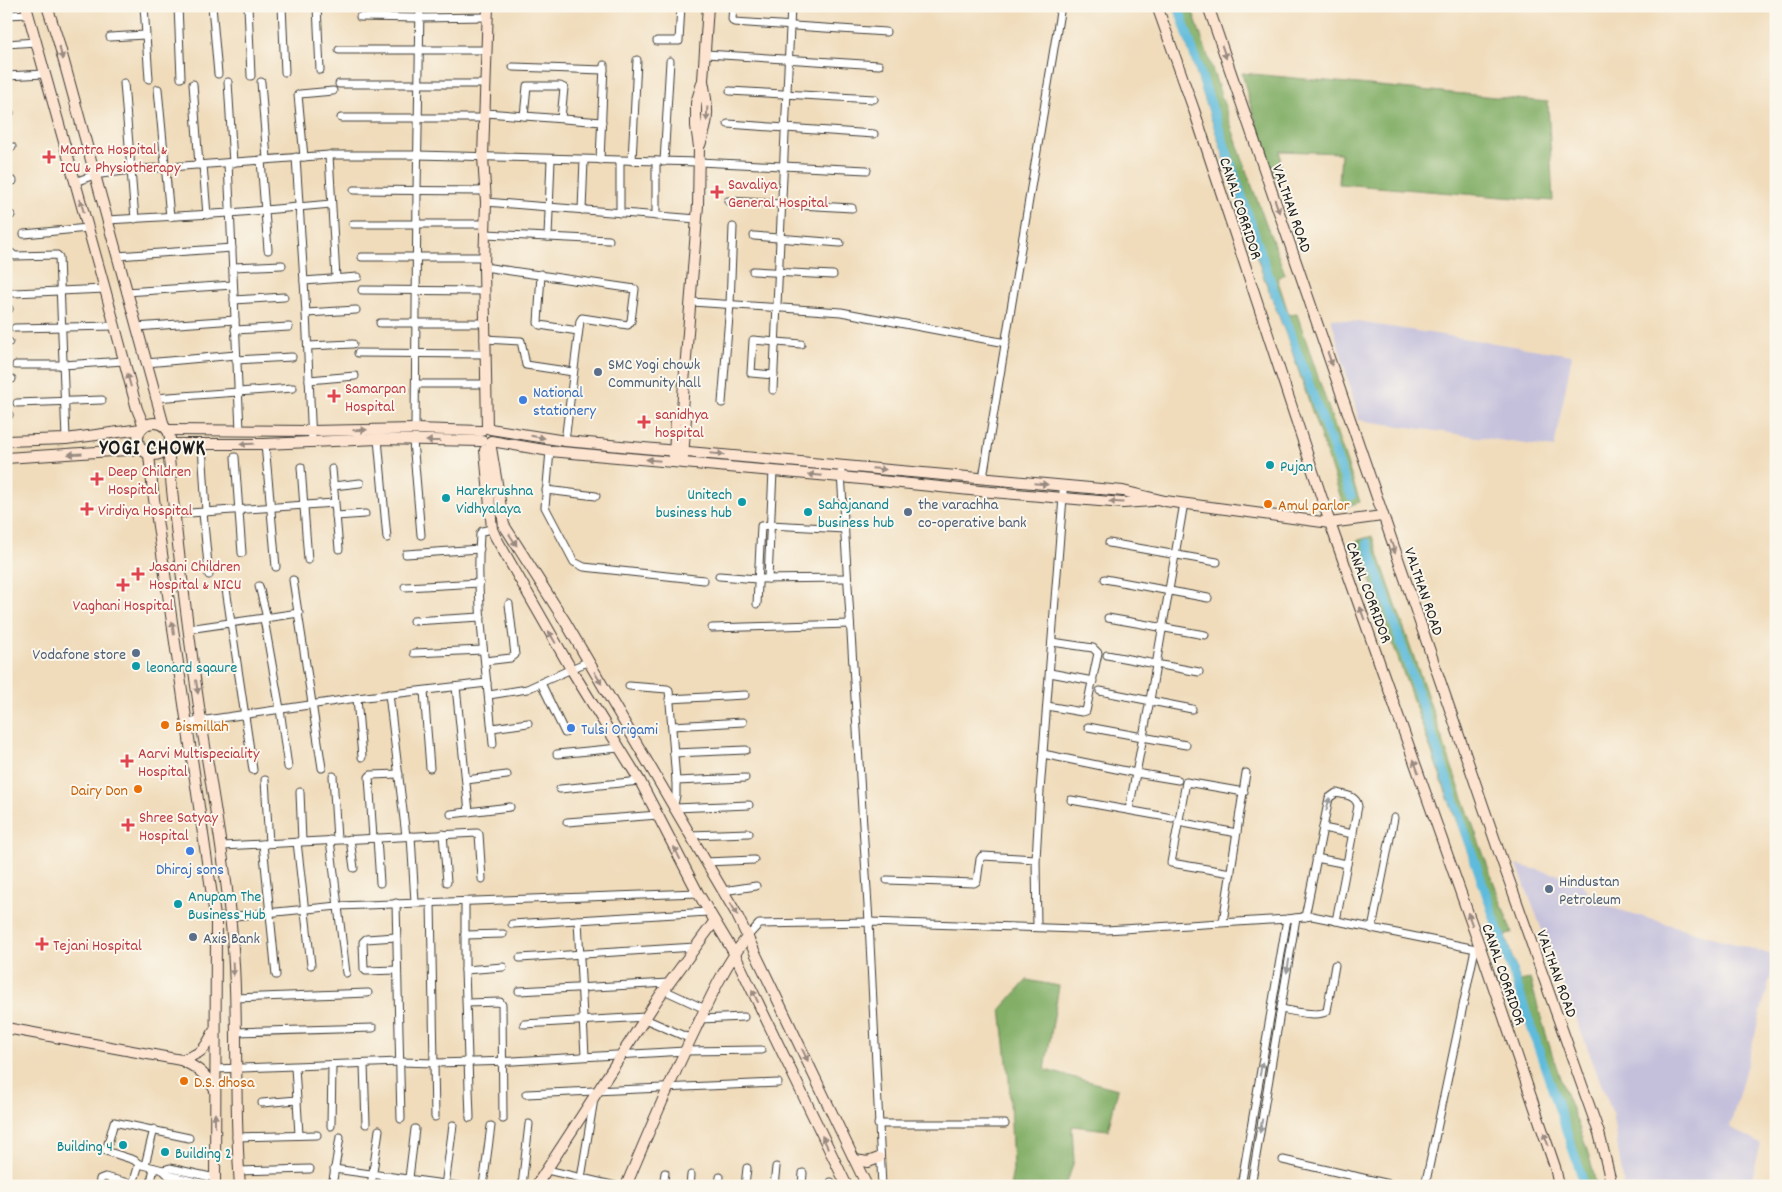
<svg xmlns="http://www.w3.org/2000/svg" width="1782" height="1192" font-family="Dekko,sans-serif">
	<rect width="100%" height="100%" fill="#fbf7ec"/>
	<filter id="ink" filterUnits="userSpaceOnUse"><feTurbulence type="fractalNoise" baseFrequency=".02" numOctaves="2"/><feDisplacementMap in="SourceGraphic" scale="10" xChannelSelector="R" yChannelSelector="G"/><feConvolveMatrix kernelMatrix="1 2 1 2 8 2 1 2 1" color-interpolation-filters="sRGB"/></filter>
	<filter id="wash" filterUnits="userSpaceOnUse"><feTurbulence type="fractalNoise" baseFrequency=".0096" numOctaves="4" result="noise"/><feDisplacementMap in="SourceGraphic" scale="20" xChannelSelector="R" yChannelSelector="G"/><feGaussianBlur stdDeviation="1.12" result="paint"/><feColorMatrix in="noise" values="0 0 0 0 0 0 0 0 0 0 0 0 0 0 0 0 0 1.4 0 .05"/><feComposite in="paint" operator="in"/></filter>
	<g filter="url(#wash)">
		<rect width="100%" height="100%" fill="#f0dcbb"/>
		<g fill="#c4c0db">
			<polygon points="1331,318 1572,355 1554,448 1359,420"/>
			<polygon points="1517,865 1578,879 1596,903 1776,956 1730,1127 1761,1144 1750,1186 1624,1186 1612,1112"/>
		</g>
		<g fill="#82ae66" stroke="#4f6541">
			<polygon points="1174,6 1191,6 1247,173 1285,274 1277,278 1289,315 1297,314 1360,502 1344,507 1290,345 1263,275"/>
			<polygon points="1242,73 1548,102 1553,201 1339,184 1341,153 1280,151 1281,178 1275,179 1249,101"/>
			<path d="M 1372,536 L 1454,773 L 1512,933 L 1505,936 L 1520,981 L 1530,979 C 1540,1013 1549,1047 1561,1081 C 1574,1115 1590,1150 1596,1186 L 1586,1186 L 1575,1144 L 1488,909 L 1356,541 Z"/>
			<polygon points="1027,980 1059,986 1045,1070 1118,1089 1108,1130 1072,1126 1074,1161 1066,1186 1010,1186 1013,1170 1009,1079 1001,1009"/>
		</g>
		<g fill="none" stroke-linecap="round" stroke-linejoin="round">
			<g stroke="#5ebbdc" stroke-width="9">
				<polyline points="1178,6 1268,274 1351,496"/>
				<polyline points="1367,543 1581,1174 1583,1186"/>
			</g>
		</g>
	</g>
	<g filter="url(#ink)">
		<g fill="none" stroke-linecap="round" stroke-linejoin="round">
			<defs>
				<g id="street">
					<polyline points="144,6 149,79"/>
					<polyline points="178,6 181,78"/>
					<polyline points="212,6 218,74"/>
					<polyline points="248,6 251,76"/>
					<polyline points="282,6 285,72"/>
					<polyline points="317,6 320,70"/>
					<polyline points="733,6 732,19 734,22 886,32"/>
					<polyline points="6,15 29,14"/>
					<polyline points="360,17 420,18 487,17"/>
					<polyline points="110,37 145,35"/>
					<polyline points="657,41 679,41 681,6"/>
					<polyline points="6,44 36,42"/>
					<polyline points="339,50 487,50"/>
					<polyline points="706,54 879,65"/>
					<polyline points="513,67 604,70"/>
					<polyline points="6,76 45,74"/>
					<polyline points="228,82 233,163"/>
					<polyline points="261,82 267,159"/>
					<polyline points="124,83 135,219"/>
					<polyline points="193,84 199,165"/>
					<polyline points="339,84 486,84"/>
					<polyline points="158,89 170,217"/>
					<polyline points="730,91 874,99"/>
					<polyline points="6,113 10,113"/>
					<polyline points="486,113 602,122"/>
					<polyline points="524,116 527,86 560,86 564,88 561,118"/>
					<polyline points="341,118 485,118"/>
					<polyline points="728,124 874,134"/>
					<polyline points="6,147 12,147"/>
					<polyline points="329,155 336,278"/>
					<polyline points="296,157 306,313 312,442"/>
					<polyline points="304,157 298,95 300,94 333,91"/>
					<polyline points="261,160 268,250"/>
					<polyline points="600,160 604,65"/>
					<polyline points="632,161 637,60"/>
					<polyline points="664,162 670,61"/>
					<polyline points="228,163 240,430"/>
					<polyline points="203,165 207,215"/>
					<polyline points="6,181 13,181"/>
					<polyline points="75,182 94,175 131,170 329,155 417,155 699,162 867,170"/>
					<polyline points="354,190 485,191"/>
					<polyline points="728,201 852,208"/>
					<polyline points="486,202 697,219"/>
					<polyline points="582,210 584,160"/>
					<polyline points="620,213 620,161"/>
					<polyline points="6,215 11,215"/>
					<polyline points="656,216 656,161"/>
					<polyline points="107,220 230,213 331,204"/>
					<polyline points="353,224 485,224"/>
					<polyline points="24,234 88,228"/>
					<polyline points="486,234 609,240"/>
					<polyline points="754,236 840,243"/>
					<polyline points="548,237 551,159"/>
					<polyline points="6,249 15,256 57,255 59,257 66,439"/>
					<polyline points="117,256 232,248"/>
					<polyline points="362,257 484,257"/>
					<polyline points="233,267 282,265"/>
					<polyline points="484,267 635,289 631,321 628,325 582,318 580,321 565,441"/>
					<polyline points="753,271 833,275"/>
					<polyline points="541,274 538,323 540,325 578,331"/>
					<polyline points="304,281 358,277"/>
					<polyline points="362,290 484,291"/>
					<polyline points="126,292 233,285"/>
					<polyline points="14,293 105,289"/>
					<polyline points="234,300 284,297"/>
					<polyline points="692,302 841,312 1006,343"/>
					<polyline points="6,309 9,309"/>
					<polyline points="306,313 356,310"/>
					<polyline points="380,323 484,323"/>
					<polyline points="136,327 235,320"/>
					<polyline points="15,328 115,326"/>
					<polyline points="235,330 289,327"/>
					<polyline points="484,339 521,341 526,365 573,372"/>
					<polyline points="6,343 9,342"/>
					<polyline points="308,346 353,344"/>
					<polyline points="358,353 484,354"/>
					<polyline points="236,360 292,357"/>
					<polyline points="146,363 236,355"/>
					<polyline points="16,365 63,365 124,361"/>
					<polyline points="774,375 751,373 753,340 801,344"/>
					<polyline points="6,379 12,379"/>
					<polyline points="309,380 355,376"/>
					<polyline points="416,384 485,384"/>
					<polyline points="773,390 791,6"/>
					<polyline points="155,398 293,388"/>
					<polyline points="17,403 102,400"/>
					<polyline points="722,403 730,304 733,227"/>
					<polyline points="6,415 9,415"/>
					<polyline points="415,429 417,190 420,6"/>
					<polyline points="378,439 387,538"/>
					<polyline points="413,441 421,535"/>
					<polyline points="265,444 276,567"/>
					<polyline points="202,445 206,512"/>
					<polyline points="550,451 545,507 574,562 584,567 704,580"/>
					<polyline points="235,457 242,553"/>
					<polyline points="301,467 308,560"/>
					<polyline points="332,469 339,549"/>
					<polyline points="841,473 869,922 882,1186"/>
					<polyline points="983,478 1061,6"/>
					<polyline points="333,486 360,483"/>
					<polyline points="546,490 596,496"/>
					<polyline points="203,513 209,575"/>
					<polyline points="175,514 334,503"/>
					<polyline points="336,516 365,514"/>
					<path d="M 492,529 L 482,531 L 480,534 C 475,604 487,674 493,744"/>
					<polyline points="1109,543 1217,562"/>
					<polyline points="406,554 480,549"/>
					<polyline points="719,576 757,579 847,578"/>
					<polyline points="768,579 773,471"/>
					<polyline points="1105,579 1208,598"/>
					<polyline points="293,580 322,768"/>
					<polyline points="259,586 267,618"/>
					<polyline points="405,587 480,583"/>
					<polyline points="226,589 253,770"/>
					<polyline points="757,604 761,526 770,525 845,529"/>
					<polyline points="1108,618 1205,635"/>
					<polyline points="264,619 280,709 288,767"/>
					<polyline points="413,621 481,617"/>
					<polyline points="712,628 850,624"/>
					<polyline points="188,629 299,613"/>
					<polyline points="414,653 483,650"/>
					<polyline points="1107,655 1199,672"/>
					<polyline points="485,661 511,658 515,655 509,604"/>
					<polyline points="1050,673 1093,681"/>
					<polyline points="541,683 565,733"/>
					<polyline points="629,686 667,689 669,690 676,781 676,795 674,805"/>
					<polyline points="456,687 469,812"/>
					<polyline points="424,691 430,768"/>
					<polyline points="1100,691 1192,709"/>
					<polyline points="389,694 406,836"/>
					<polyline points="489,695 527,689 589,661"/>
					<polyline points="357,698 362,757"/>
					<polyline points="669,699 745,695"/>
					<polyline points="1047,706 1082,712 1086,711 1098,653 1093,648 1052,642"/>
					<polyline points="186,723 357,698 487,683"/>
					<polyline points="672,726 743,722"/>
					<polyline points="1088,727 1186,745"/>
					<polyline points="492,728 528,723"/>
					<polyline points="674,753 746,750"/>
					<polyline points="557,754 619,748"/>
					<polyline points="1043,754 1136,773 1178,780"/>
					<polyline points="333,776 337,839"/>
					<polyline points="265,780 269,843"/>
					<polyline points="466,780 507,775"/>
					<polyline points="676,781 745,778"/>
					<polyline points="560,789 640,781"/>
					<polyline points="300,792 302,841"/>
					<polyline points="1071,800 1172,818"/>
					<polyline points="675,808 749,805"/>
					<polyline points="1129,810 1150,700 1184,503"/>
					<polyline points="451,814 510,807"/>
					<polyline points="567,822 658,815"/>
					<polyline points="1178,822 1237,833"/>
					<polyline points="1323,828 1353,834"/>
					<polyline points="443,834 447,882"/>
					<polyline points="690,835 749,833"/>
					<polyline points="411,836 415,902"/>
					<polyline points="373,838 369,777 371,775 399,774"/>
					<polyline points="377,838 380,883"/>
					<polyline points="350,839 354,868"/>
					<polyline points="330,840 346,973"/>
					<polyline points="297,842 311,965"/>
					<polyline points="263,844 276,975"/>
					<polyline points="222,846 477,833 479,834 482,879"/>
					<polyline points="1316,858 1347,864"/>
					<polyline points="705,862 754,860"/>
					<polyline points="1231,873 1171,863 1186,782 1244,792"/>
					<polyline points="887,880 974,883 977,881 980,859 982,856 1036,859"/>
					<polyline points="723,891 756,886"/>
					<polyline points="465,901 465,970 470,1118"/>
					<polyline points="431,902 435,1117"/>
					<polyline points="396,903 401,1119"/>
					<path d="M 1305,917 L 1329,798 L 1336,793 C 1345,795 1356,795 1358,806 L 1336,921"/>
					<polyline points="215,918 338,906 698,893"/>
					<polyline points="578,920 585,1056"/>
					<polyline points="1223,922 1246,773"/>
					<polyline points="512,924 708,912"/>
					<polyline points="1037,927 1036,859 1040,791 1063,497 1063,486"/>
					<polyline points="1372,929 1394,818"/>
					<polyline points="465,935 503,934"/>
					<polyline points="748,936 759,924 869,922 1106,930 1287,919 1312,916 1481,950"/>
					<polyline points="396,937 366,939 363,942 364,969 366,971 397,970"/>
					<polyline points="520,958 695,947"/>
					<polyline points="465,970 503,967"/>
					<polyline points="664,990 705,1009"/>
					<polyline points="519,991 669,983"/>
					<polyline points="235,998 368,993"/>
					<polyline points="467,1003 500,1002 502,1005 503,1119"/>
					<path d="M 1281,1009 C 1293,1011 1318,1018 1327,1011 L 1335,965"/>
					<polyline points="645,1019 691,1039"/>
					<polyline points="700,1019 744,1017"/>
					<polyline points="524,1024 646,1017"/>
					<polyline points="235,1032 373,1028"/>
					<polyline points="364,1064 366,1124"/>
					<polyline points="295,1067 299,1135"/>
					<polyline points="215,1069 400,1062 435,1063 513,1061 685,1051 761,1050"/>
					<polyline points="526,1094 778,1083"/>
					<polyline points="262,1103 297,1100"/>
					<polyline points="878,1124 1005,1124"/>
					<polyline points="331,1126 332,1065"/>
					<polyline points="236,1137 317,1135"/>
					<polyline points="1283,1160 1394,1185"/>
					<polyline points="139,1164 134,1160 106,1151 114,1122 189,1138"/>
					<polyline points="145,1165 154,1129"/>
					<polyline points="334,1169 459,1186"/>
					<polyline points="547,1170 616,1186"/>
					<polyline points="239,1171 310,1169"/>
					<polyline points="581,1178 594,1099"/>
					<polyline points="133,1184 139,1164 163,1170"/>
					<polyline points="99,1186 100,1179 105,1177 133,1184 133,1186"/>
					<polyline points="150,1186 154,1168"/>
					<polyline points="213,1186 168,1175 163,1170 170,1168 215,1178"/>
					<polyline points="332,1186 340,1137"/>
					<polyline points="371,1186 379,1130"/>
					<polyline points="408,1186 415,1129"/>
					<polyline points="445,1186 453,1125"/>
					<polyline points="483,1186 491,1126"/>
					<polyline points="522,1186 529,1124"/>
					<polyline points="663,1186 665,1173"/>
					<polyline points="690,1186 691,1175"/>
					<polyline points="719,1186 720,1177"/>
					<polyline points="745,1186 747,1168"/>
					<polyline points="774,1186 776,1167"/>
					<polyline points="802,1186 803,1173"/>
					<polyline points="831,1186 831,1182"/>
					<polyline points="1241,1186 1287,919"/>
					<polyline points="1251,1186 1296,918"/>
					<polyline points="1352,1186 1355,1176"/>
					<polyline points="1425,1186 1475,949"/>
				</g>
				<g id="secondary">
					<polyline points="26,6 105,289 137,409 144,426"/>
					<polyline points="47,6 58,40 164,426"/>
					<polyline points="1157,6 1194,110 1330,523 1481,950 1555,1167 1559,1186"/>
					<polyline points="1208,6 1499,852 1599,1133 1612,1186"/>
					<path d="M 700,145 C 710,119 708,107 703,81"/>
					<polyline points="682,409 686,418 683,457"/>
					<circle cx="154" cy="439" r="16"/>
					<polyline points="487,428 484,267 486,202 483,157 488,6"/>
					<polyline points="490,429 565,441 1123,491 1165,501 1330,523 1382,516"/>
					<polyline points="168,430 311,431 415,429 481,431"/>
					<polyline points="6,441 66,439 141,429"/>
					<polyline points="491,441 550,451 841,477 980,491 1123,503 1152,501"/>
					<polyline points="490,442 504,525 566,623 736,913 867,1186"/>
					<polyline points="170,444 265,444 378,439 482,441"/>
					<path d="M 168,447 C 176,539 188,630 201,721 C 211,785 223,849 230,915 C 240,1004 233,1096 240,1186"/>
					<polyline points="485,450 492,529 495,536 571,669 640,781 698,893 734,953 847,1186"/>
					<polyline points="149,455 153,492 216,923 215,1186"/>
					<polyline points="674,456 676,417 682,409 698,205 699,147 696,126 696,103 703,80 708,6"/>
					<polyline points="6,458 142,449"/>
					<path d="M 6,1028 L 181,1060 C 198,1068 205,1073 215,1090"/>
					<path d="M 181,1060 C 202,1053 204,1051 214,1031"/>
					<polyline points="855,1160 868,1162 879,1158"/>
					<polyline points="536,1186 659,997 714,922"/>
					<path d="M 626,1186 C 648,1133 671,1080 696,1028 C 711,996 726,963 748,936"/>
				</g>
			</defs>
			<use href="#street" stroke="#3c3934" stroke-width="9"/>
			<use href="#secondary" stroke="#3c3934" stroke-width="12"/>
			<use href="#street" stroke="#fff" stroke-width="7"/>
			<use href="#secondary" stroke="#fde4d1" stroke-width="10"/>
		</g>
		<defs><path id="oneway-solid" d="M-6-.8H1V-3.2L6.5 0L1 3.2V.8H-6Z" transform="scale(1.25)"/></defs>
		<g fill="#988a80">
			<use href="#oneway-solid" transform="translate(1224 52) rotate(71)"/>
			<use href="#oneway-solid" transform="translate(61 53) rotate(75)"/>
			<use href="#oneway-solid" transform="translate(707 114) rotate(93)"/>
			<use href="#oneway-solid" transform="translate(82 206) rotate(-106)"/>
			<use href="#oneway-solid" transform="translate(1277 206) rotate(71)"/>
			<use href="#oneway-solid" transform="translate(1330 359) rotate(71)"/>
			<use href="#oneway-solid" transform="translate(129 380) rotate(-105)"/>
			<use href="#oneway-solid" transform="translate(360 430) rotate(-1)"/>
			<use href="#oneway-solid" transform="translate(538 437) rotate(9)"/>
			<use href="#oneway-solid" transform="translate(433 441) rotate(-180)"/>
			<use href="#oneway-solid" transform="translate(247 444) rotate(179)"/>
			<use href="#oneway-solid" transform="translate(75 454) rotate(176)"/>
			<use href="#oneway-solid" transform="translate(717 454) rotate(5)"/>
			<use href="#oneway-solid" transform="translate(653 460) rotate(-175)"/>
			<use href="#oneway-solid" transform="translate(879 469) rotate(5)"/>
			<use href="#oneway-solid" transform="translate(815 475) rotate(-175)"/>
			<use href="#oneway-solid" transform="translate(1041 484) rotate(5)"/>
			<use href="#oneway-solid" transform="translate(1116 502) rotate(-176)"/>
			<use href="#oneway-solid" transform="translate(513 540) rotate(57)"/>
			<use href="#oneway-solid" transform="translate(1393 547) rotate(71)"/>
			<use href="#oneway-solid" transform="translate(1362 613) rotate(-110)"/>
			<use href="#oneway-solid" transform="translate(173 628) rotate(-98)"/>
			<use href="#oneway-solid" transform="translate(552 637) rotate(-120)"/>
			<use href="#oneway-solid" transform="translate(598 678) rotate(59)"/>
			<use href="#oneway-solid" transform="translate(197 687) rotate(82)"/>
			<use href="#oneway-solid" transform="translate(1416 766) rotate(-110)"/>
			<use href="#oneway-solid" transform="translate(677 853) rotate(-117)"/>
			<use href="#oneway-solid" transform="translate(734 909) rotate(59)"/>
			<use href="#oneway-solid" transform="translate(1470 919) rotate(-110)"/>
			<use href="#oneway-solid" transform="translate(233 969) rotate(87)"/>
			<use href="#oneway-solid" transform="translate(755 996) rotate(-116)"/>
			<use href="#oneway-solid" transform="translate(805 1055) rotate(65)"/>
			<use href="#oneway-solid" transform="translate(215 1120) rotate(-90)"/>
			<use href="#oneway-solid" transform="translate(1546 1139) rotate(-109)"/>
			<use href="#oneway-solid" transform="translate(825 1142) rotate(-116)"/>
		</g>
		<g fill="#999">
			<use href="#oneway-solid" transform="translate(1328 804) rotate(-75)"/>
			<use href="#oneway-solid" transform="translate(1288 966) rotate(100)"/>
			<use href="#oneway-solid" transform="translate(1261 1069) rotate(-80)"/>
			<use href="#oneway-solid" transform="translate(1261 1126) rotate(100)"/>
		</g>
	</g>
	<g fill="#e0444e" stroke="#fbf7ec" stroke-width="2">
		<path d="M46.5 149.5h5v5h5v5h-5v5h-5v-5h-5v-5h5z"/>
		<path d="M714.5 184.5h5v5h5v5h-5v5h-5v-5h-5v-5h5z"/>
		<path d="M331.5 388.5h5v5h5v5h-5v5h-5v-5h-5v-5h5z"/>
		<path d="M641.5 414.5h5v5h5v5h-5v5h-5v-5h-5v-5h5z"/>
		<path d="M94.5 471.5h5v5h5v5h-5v5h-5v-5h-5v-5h5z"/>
		<path d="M84.5 501.5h5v5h5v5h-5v5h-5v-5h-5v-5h5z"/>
		<path d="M135.5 566.5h5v5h5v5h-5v5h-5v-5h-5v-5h5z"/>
		<path d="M120.5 577.5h5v5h5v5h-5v5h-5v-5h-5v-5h5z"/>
		<path d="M124.5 753.5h5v5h5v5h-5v5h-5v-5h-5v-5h5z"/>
		<path d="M125.5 817.5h5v5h5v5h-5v5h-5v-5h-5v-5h5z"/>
		<path d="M39.5 936.5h5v5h5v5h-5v5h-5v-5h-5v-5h5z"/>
	</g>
	<g fill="#5c6f8a" stroke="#fbf7ec" stroke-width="2">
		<circle cx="598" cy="372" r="5"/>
		<circle cx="908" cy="512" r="5"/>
		<circle cx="136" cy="653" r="5"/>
		<circle cx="1549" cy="889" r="5"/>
		<circle cx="193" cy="937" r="5"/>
	</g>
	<g fill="#3f7fe0" stroke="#fbf7ec" stroke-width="2">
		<circle cx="523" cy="400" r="5"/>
		<circle cx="571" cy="728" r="5"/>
		<circle cx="190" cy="851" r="5"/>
	</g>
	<g fill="#0f9aa8" stroke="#fbf7ec" stroke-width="2">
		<circle cx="1270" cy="465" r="5"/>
		<circle cx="446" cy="498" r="5"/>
		<circle cx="742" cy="502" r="5"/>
		<circle cx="808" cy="512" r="5"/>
		<circle cx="136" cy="666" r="5"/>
		<circle cx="178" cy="904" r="5"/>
		<circle cx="123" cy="1145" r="5"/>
		<circle cx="165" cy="1152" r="5"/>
	</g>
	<g fill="#e8710a" stroke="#fbf7ec" stroke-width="2">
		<circle cx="1268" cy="504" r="5"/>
		<circle cx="165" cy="725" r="5"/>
		<circle cx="138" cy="789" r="5"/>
		<circle cx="184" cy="1081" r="5"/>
	</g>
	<g text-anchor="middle" stroke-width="4" stroke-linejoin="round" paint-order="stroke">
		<g font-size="16" fill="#be3a42" stroke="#fbf7ec" text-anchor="start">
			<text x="60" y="154">Mantra Hospital &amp;<tspan x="60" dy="18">ICU &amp; Physiotherapy</tspan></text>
			<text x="728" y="189">Savaliya<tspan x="728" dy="18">General Hospital</tspan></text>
			<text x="345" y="393">Samarpan<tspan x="345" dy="18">Hospital</tspan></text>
			<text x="655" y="419">sanidhya<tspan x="655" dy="18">hospital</tspan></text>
			<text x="108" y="476">Deep Children<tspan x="108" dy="18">Hospital</tspan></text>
			<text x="98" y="515">Virdiya Hospital</text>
			<text x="149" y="571">Jasani Children<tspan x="149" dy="18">Hospital &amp; NICU</tspan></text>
			<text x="123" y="610" text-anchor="middle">Vaghani Hospital</text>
			<text x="138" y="758">Aarvi Multispeciality<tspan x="138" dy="18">Hospital</tspan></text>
			<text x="139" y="822">Shree Satyay<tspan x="139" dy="18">Hospital</tspan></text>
			<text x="53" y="950">Tejani Hospital</text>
		</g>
		<g font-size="16" fill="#1c1c1c" stroke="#fbf7ec">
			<text transform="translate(1242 208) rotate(72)" y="6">CANAL CORRIDOR</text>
			<text transform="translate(1293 208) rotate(71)" y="6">VALTHAN ROAD</text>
			<text transform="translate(1425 591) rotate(71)" y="6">VALTHAN ROAD</text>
			<text transform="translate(1370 592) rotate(70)" y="6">CANAL CORRIDOR</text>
			<text transform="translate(1558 973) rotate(70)" y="6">VALTHAN ROAD</text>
			<text transform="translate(1505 974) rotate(71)" y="6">CANAL CORRIDOR</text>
		</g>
		<g font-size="16" fill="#4e5e75" stroke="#fbf7ec" text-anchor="start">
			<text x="608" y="369">SMC Yogi chowk<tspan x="608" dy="18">Community hall</tspan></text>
			<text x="918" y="509">the varachha<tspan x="918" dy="18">co-operative bank</tspan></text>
			<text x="126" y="659" text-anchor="end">Vodafone store</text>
			<text x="1559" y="886">Hindustan<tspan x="1559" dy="18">Petroleum</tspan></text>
			<text x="203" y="943">Axis Bank</text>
		</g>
		<g font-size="16" fill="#366cbe" stroke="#fbf7ec" text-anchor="start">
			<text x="533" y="397">National<tspan x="533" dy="18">stationery</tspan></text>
			<text x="581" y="734">Tulsi Origami</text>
			<text x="190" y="874" text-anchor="middle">Dhiraj sons</text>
		</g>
		<g font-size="16" fill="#0d838f" stroke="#fbf7ec" text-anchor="start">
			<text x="1280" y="471">Pujan</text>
			<text x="456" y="495">Harekrushna<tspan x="456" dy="18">Vidhyalaya</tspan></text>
			<text x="732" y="499" text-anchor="end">Unitech<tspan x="732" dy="18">business hub</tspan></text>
			<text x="818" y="509">Sahajanand<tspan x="818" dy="18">business hub</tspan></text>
			<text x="146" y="672">leonard sqaure</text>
			<text x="188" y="901">Anupam The<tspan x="188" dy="18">Business Hub</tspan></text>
			<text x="113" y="1151" text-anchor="end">Building 4</text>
			<text x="175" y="1158">Building 2</text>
		</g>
		<g font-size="16" fill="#c56008" stroke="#fbf7ec" text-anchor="start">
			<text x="1278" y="510">Amul parlor</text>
			<text x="175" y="731">Bismillah</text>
			<text x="128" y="795" text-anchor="end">Dairy Don</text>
			<text x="194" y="1087">D.S. dhosa</text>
		</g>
		<g font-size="21" font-weight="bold" letter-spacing="1" fill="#1c1c1c" stroke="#fbf7ec">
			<text x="153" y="454">YOGI CHOWK</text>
		</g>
	</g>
	<rect width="1782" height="1192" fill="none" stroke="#fbf7ec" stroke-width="25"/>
</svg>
